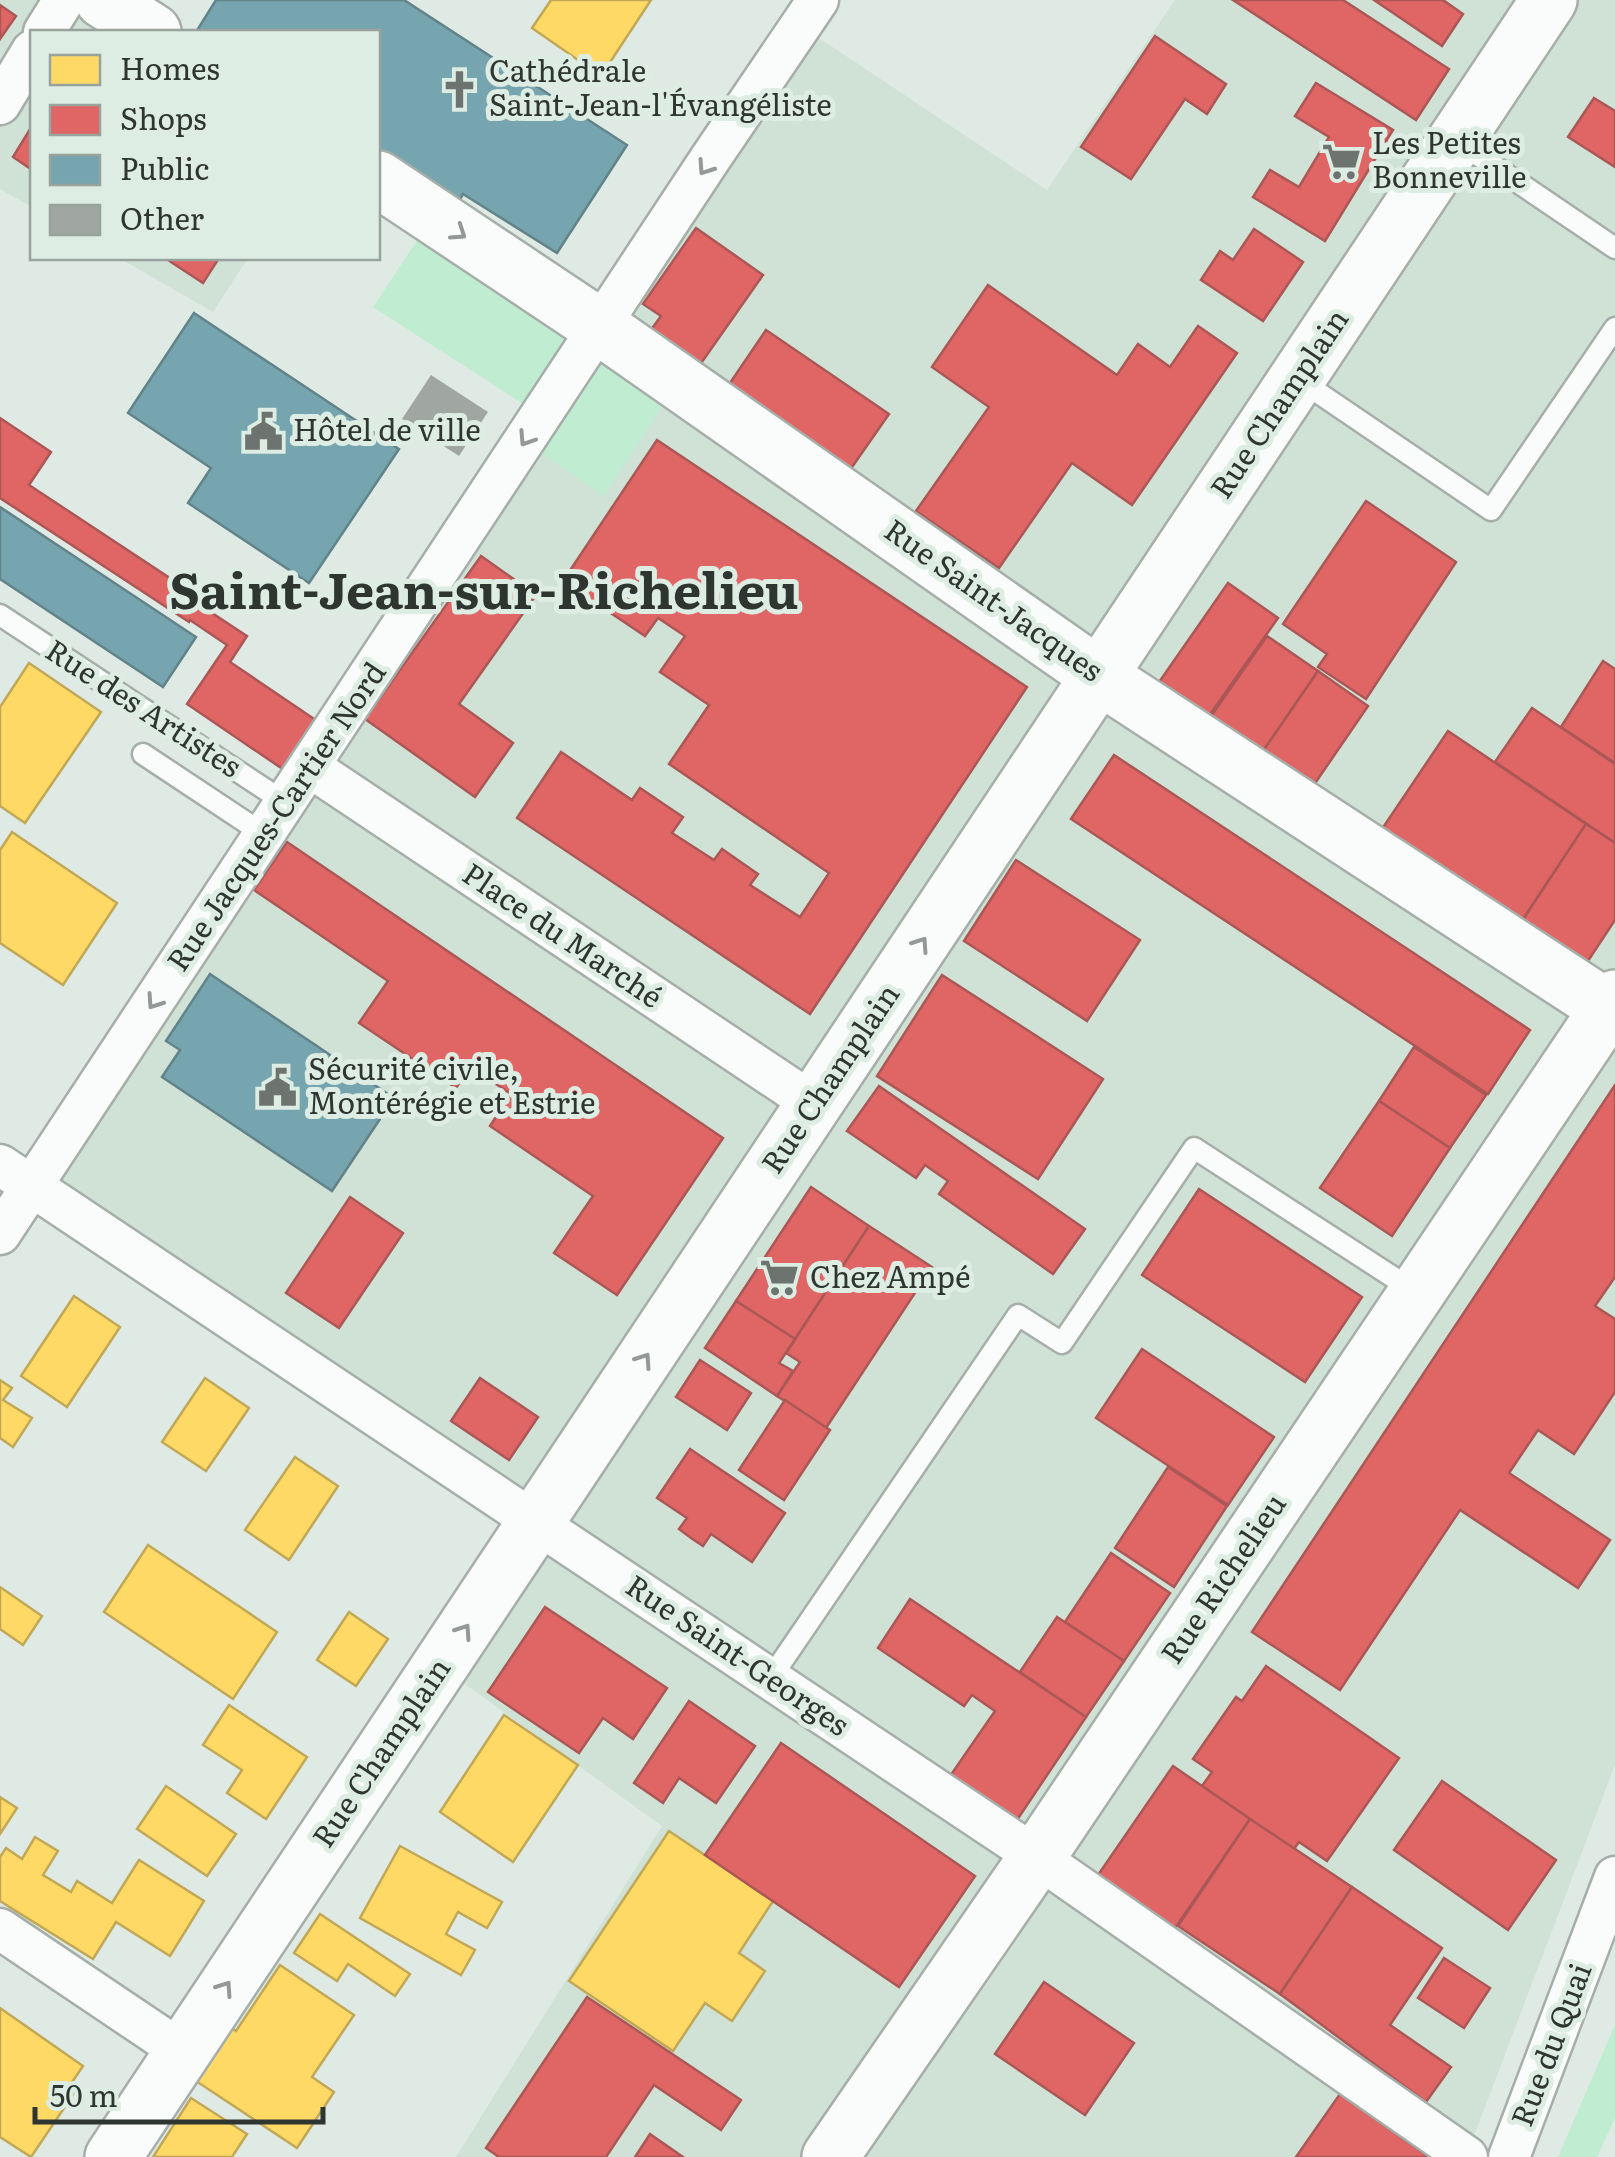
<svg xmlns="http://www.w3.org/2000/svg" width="1615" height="2157" font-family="Literata,serif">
	<rect width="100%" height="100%" fill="#e0eae4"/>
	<g fill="#d0e1d6">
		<polygon points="0,0 103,0 153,32 32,32 32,207 0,189"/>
		<polygon points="1175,0 1615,0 1615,1765 1466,2157 456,2157 662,1826 440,1666 536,1522 32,1186 801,26 1047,190"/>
		<polygon points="119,258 248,258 213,312"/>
	</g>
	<g fill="#c0ecd2">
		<polygon points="426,227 587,332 537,413 373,307"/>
		<polygon points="602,348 671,393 604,496 535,449"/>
		<polygon points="1615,2025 1615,2118 1597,2157 1558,2157"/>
	</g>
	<g fill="#ffd966" stroke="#c1a856" stroke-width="2.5">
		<polygon points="551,0 651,0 601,76 532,28"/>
		<polygon points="29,663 101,712 25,823 0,806 0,707"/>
		<polygon points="12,832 117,903 63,985 0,943 0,850"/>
		<polygon points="74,1296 120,1327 67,1407 21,1376"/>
		<polygon points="205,1378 249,1408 206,1471 162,1442"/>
		<polygon points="0,1380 12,1388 3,1400 32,1418 13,1447 0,1438"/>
		<polygon points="295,1457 338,1486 289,1560 245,1530"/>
		<polygon points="148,1545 277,1632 233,1699 104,1612"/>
		<polygon points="0,1587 42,1616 23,1645 0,1629"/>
		<polygon points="349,1612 388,1639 356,1686 317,1660"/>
		<polygon points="229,1705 307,1757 266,1819 227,1793 242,1770 203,1745"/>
		<polygon points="504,1715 578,1765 513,1862 440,1812"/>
		<polygon points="166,1786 236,1834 207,1876 137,1829"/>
		<polygon points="0,1797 17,1808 0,1834"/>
		<polygon points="669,1831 773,1901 739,1953 765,1971 732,2021 705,2003 673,2051 569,1981"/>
		<polygon points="35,1837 58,1851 43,1875 71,1892 77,1881 112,1903 139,1860 204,1901 170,1956 116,1922 93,1959 0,1901 0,1857 6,1848 22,1859"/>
		<polygon points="400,1846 502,1902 487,1928 458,1912 446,1934 475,1950 461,1975 360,1918"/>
		<polygon points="320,1914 410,1974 395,1996 348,1964 337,1981 294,1953"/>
		<polygon points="280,1965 354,2015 312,2077 334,2092 297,2148 193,2079 228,2026 236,2031"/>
		<polygon points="0,2008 83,2066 68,2088 75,2092 31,2157 0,2137"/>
		<polygon points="191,2098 247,2134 232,2157 153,2157"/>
	</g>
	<g fill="#e06666" stroke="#ab5756" stroke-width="2.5">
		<polygon points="1233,0 1343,0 1449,69 1416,120"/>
		<polygon points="1374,0 1443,0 1463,14 1442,46"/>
		<polygon points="0,5 16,16 0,39"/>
		<polygon points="1155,36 1226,84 1207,114 1185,99 1131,179 1081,147"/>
		<polygon points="1316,83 1393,130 1325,241 1253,197 1270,170 1299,187 1329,137 1295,116"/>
		<polygon points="1594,98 1615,111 1615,167 1568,137"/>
		<polygon points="32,126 32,170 13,157"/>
		<polygon points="696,228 763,275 697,369 648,334 661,316 643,304"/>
		<polygon points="1254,229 1303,262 1263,321 1201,280 1220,251 1233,260"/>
		<polygon points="165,258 219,258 203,283"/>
		<polygon points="988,285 1117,375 1138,344 1170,367 1198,326 1237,353 1132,505 1072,463 999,568 916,511 989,407 932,367"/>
		<polygon points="766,330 889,414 850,470 728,386"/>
		<polygon points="0,418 51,452 29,485 203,600 200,605 247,636 230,662 323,725 290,774 187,704 227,645 190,620 189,622 0,498"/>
		<polygon points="657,440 1027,687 810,1014 517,818 561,752 632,800 640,788 683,817 672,833 714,860 722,849 758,874 750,885 800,917 829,873 669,764 709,705 660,672 685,636 658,618 645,636 563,581"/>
		<polygon points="1366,501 1456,562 1366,699 1318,667 1327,654 1283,624"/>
		<polygon points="481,556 536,595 459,704 513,743 475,797 365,719"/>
		<polygon points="1228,583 1278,618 1204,723 1155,688"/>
		<polygon points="1267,636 1318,671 1257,760 1205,725"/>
		<polygon points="1603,661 1615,669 1615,763 1561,727"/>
		<polygon points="1318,671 1368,706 1307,795 1257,760"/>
		<polygon points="1532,708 1615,764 1615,843 1495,762"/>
		<polygon points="1448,731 1586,824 1516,930 1376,838"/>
		<polygon points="1114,755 1530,1030 1488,1094 1071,819"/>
		<polygon points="1586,824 1615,843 1615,920 1580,973 1516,930"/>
		<polygon points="287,842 723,1138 617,1295 554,1253 593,1196 490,1126 511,1094 470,1067 456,1088 359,1023 388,981 254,890"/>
		<polygon points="1016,860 1140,940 1087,1021 964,941"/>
		<polygon points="942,975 1103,1079 1038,1179 877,1076"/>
		<polygon points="1414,1047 1486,1095 1450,1148 1379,1101"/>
		<polygon points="1615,1085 1615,1277 1595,1306 1615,1319 1615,1392 1574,1454 1538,1430 1509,1473 1610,1540 1578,1588 1460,1510 1340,1690 1252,1632"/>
		<polygon points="879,1086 1085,1229 1053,1274 939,1194 948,1181 925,1165 916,1178 847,1131"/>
		<polygon points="1379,1101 1450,1148 1392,1236 1320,1188"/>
		<polygon points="811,1187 869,1226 795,1339 736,1301"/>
		<polygon points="1199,1189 1362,1297 1305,1382 1142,1275"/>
		<polygon points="350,1197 403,1233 339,1328 286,1293"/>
		<polygon points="869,1226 932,1267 826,1428 777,1396 800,1362 786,1353"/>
		<polygon points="736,1301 795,1339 779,1363 793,1371 777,1396 705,1348"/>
		<polygon points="1142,1349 1274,1437 1228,1505 1096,1418"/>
		<polygon points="700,1360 751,1393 727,1430 676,1397"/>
		<polygon points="480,1378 538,1417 509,1460 451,1421"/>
		<polygon points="785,1400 830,1430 784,1500 739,1470"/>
		<polygon points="690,1449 785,1513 752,1562 711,1534 703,1546 691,1538 679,1529 687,1518 657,1498"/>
		<polygon points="1168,1467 1227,1506 1174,1587 1115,1548"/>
		<polygon points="1111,1553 1170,1593 1124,1661 1065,1622"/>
		<polygon points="910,1599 1086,1717 1013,1826 946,1782 995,1711 972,1695 964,1706 878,1648"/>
		<polygon points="545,1607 667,1688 633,1739 603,1718 579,1753 488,1692"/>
		<polygon points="1057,1617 1124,1661 1086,1717 1020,1672"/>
		<polygon points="1266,1666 1399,1758 1327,1861 1299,1842 1294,1849 1202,1786 1212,1772 1193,1759 1236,1697 1242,1701"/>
		<polygon points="689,1701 755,1746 716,1803 679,1778 663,1803 634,1783"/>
		<polygon points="781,1743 975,1876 899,1987 705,1855"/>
		<polygon points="1173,1766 1250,1819 1173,1931 1096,1878"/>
		<polygon points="1442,1781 1556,1860 1508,1930 1394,1850"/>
		<polygon points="1250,1819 1352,1887 1280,1994 1178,1926"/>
		<polygon points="1352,1887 1442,1948 1390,2025 1451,2067 1426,2102 1280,1994"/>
		<polygon points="1444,1958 1490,1988 1464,2028 1418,1998"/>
		<polygon points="1044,1982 1134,2043 1085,2115 995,2054"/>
		<polygon points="587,1997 741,2100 721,2130 654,2085 606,2157 499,2157 486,2148"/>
		<polygon points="1340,2094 1429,2157 1296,2157"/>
		<polygon points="650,2134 683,2157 635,2157"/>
	</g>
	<g fill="#76a5af" stroke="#618389" stroke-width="2.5">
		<polygon points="216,0 404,0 627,145 557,253 463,194 456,207 378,154 378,32 196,32"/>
		<polygon points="194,313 399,449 309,583 188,503 211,468 128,413"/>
		<polygon points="0,507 196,637 163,687 0,579"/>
		<polygon points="210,974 394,1098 332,1191 162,1077 180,1050 166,1041"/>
	</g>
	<polygon fill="#a0a7a3" points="431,375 488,412 459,456 402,419"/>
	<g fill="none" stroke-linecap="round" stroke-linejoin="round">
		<defs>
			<g id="lane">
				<polyline points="1457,141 1615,248"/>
				<polyline points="1298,379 1491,510 1615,328"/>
				<polyline points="0,615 286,803"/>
				<polyline points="143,754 265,835"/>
				<polyline points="770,1679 1018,1315 1062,1343 1194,1148 1416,1292"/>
			</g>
			<g id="street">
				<polyline points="44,32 64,0"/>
				<polyline points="0,104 32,51"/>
				<polyline points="310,767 814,1104"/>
				<polyline points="0,1165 1037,1857 1467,2157"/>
				<polyline points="0,1234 710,159 818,0"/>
				<polyline points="0,1929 183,2052"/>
				<polyline points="1509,2157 1615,1877"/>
			</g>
			<g id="secondary">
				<polyline points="103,0 153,32"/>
				<polyline points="378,179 600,327 1099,676 1615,1013"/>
				<polyline points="113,2157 1549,0"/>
				<polyline points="830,2157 1037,1857 1615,998"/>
			</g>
		</defs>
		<use href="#lane" stroke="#a6aea9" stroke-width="25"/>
		<use href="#street" stroke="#a6aea9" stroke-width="45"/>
		<use href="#secondary" stroke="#a6aea9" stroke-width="60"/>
		<use href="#lane" stroke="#fafcfb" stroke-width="20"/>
		<use href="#street" stroke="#fafcfb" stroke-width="40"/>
		<use href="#secondary" stroke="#fafcfb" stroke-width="55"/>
	</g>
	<defs><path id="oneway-chevron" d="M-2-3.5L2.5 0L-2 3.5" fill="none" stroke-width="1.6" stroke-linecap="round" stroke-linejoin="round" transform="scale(2.5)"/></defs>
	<g stroke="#949896">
		<use href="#oneway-chevron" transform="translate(705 168) rotate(124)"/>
		<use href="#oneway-chevron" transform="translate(459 233) rotate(34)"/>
		<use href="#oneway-chevron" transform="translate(526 439) rotate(123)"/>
		<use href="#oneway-chevron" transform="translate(921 944) rotate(-56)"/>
		<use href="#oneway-chevron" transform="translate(154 1002) rotate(124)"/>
		<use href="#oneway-chevron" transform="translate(644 1360) rotate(-56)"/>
		<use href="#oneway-chevron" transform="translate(464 1631) rotate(-56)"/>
		<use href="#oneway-chevron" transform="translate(225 1988) rotate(-56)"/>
	</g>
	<defs>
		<symbol id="church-bare" viewBox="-9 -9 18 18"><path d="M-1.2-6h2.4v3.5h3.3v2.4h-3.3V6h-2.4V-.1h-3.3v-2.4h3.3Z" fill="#6d7470" stroke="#ddede3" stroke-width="2.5" paint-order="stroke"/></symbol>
		<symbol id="supermarket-bare" viewBox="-9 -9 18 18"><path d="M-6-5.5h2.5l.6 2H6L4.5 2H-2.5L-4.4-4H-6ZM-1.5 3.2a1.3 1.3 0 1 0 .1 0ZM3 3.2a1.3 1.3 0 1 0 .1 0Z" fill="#6d7470" stroke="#ddede3" stroke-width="2.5" paint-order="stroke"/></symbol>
		<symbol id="civic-bare" viewBox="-9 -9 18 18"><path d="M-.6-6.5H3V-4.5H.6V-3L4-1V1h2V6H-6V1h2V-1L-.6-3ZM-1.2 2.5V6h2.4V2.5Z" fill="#6d7470" stroke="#ddede3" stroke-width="2.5" paint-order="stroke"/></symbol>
	</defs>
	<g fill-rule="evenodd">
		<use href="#church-bare" x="432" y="62" width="55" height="55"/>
		<use href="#supermarket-bare" x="1314" y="134" width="55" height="55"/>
		<use href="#civic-bare" x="236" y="404" width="55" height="55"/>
		<use href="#civic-bare" x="250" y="1060" width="55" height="55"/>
		<use href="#supermarket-bare" x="752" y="1250" width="55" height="55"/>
	</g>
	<g text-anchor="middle" stroke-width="10" stroke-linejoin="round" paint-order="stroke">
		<g font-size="30" fill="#2f3531" stroke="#ddede3" text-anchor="start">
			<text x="489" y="82">Cathédrale<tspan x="489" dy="34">Saint-Jean-l'Évangéliste</tspan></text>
			<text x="1372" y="154">Les Petites<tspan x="1372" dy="34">Bonneville</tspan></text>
			<text x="293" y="441">Hôtel de ville</text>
			<text x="308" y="1080">Sécurité civile,<tspan x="308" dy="34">Montérégie et Estrie</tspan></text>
			<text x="810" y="1288">Chez Ampé</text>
		</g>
		<g font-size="30" fill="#2f3531" stroke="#ddede3">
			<text transform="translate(1280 404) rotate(-56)" y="10">Rue Champlain</text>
			<text transform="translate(993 601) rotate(35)" y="10">Rue Saint-Jacques</text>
			<text transform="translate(143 709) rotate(33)" y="10">Rue des Artistes</text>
			<text transform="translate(277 817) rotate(-56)" y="10">Rue Jacques-Cartier Nord</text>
			<text transform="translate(562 936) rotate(34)" y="10">Place du Marché</text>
			<text transform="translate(831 1079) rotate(-56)" y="10">Rue Champlain</text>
			<text transform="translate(1224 1579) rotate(-56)" y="10">Rue Richelieu</text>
			<text transform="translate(737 1656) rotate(34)" y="10">Rue Saint-Georges</text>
			<text transform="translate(382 1753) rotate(-56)" y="10">Rue Champlain</text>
			<text transform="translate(1552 2045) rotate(-69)" y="10">Rue du Quai</text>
		</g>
		<g font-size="50" font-weight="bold" fill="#2f3531" stroke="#ddede3">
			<text x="484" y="609">Saint-Jean-sur-Richelieu</text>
		</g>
	</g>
	<rect x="30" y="30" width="350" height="230" fill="#ddede3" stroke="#97a39c" stroke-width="2.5"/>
	<rect x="50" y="55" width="50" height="30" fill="#ffd966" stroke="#97a39c" stroke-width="2.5"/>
	<text x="120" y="80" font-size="30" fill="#2f3531">Homes</text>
	<rect x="50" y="105" width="50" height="30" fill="#e06666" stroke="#97a39c" stroke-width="2.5"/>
	<text x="120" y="130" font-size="30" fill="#2f3531">Shops</text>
	<rect x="50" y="155" width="50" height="30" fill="#76a5af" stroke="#97a39c" stroke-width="2.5"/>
	<text x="120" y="180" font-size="30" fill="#2f3531">Public</text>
	<rect x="50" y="205" width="50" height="30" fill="#a0a7a3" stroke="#97a39c" stroke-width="2.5"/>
	<text x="120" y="230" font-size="30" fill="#2f3531">Other</text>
	<path d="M35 2107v15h288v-15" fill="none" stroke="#2f3531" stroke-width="5"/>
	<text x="50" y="2107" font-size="30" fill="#2f3531" stroke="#ddede3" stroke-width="8" paint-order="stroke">50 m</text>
</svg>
